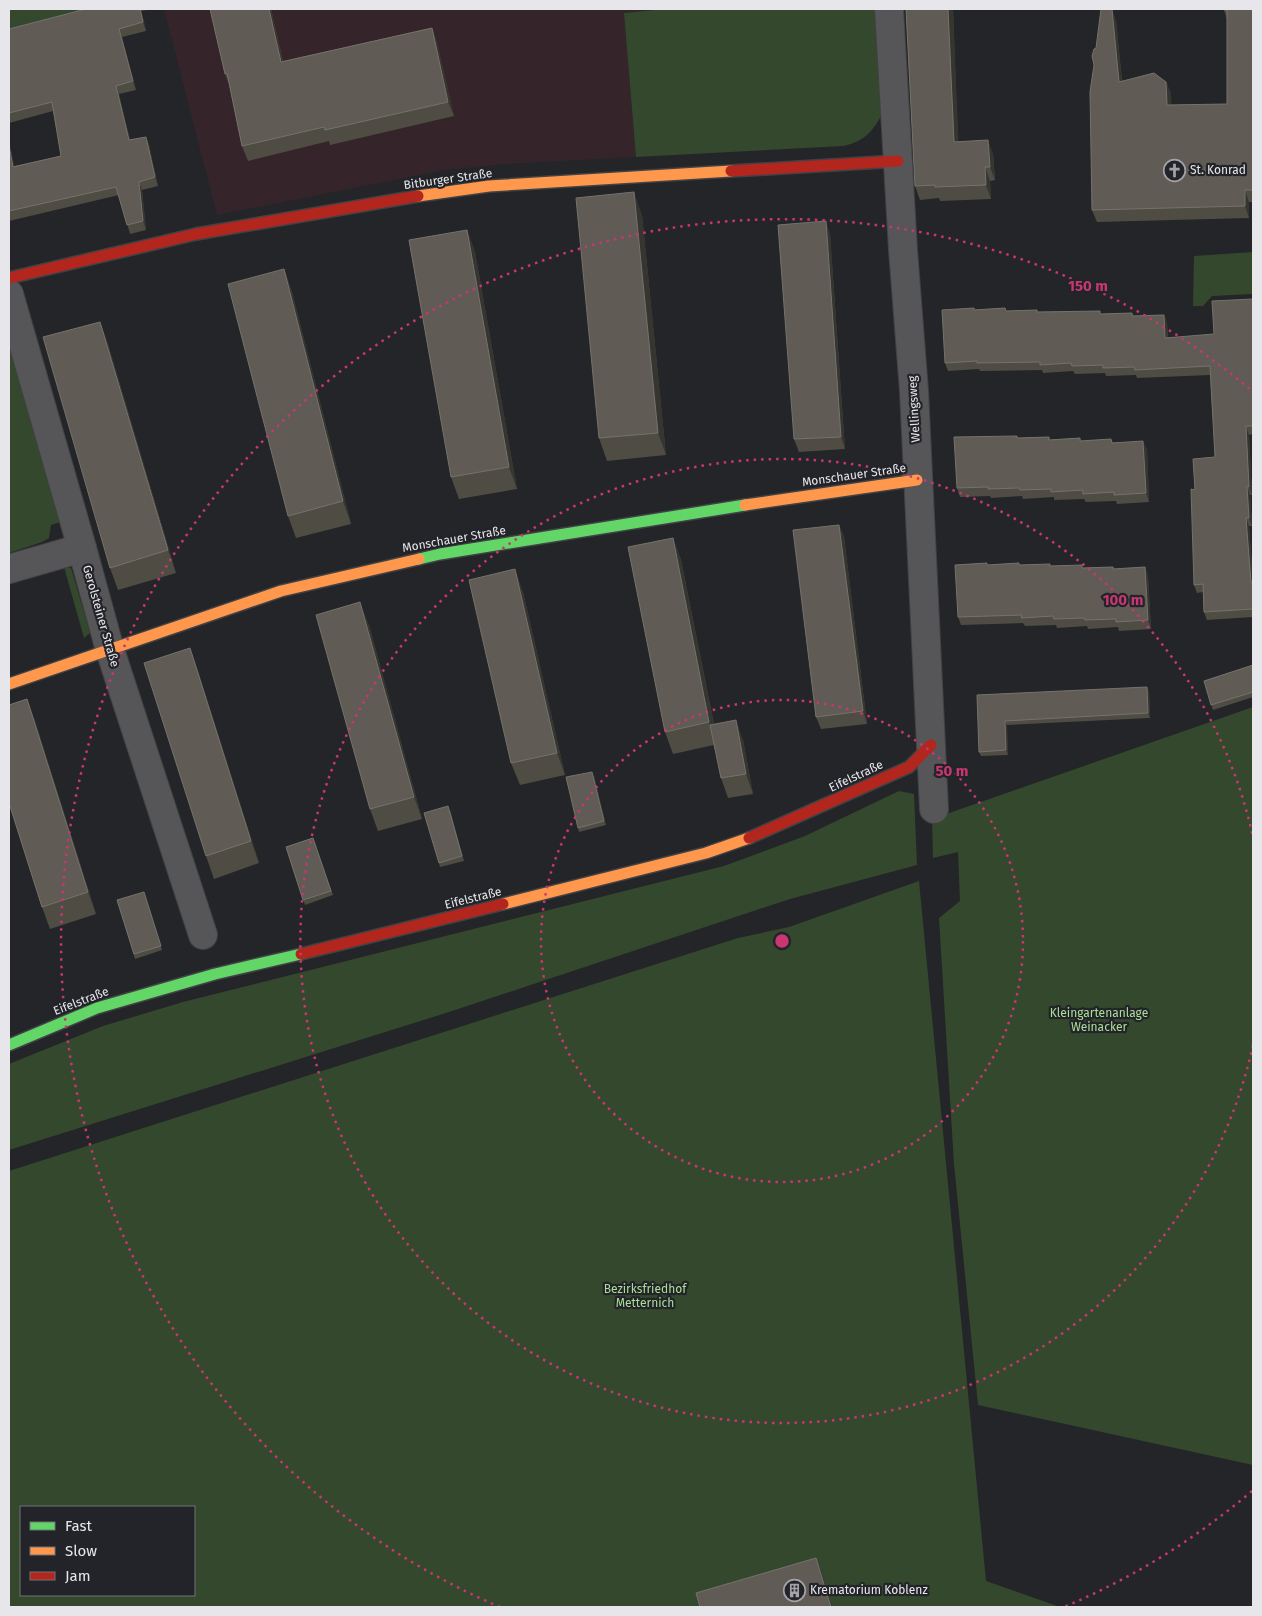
<svg xmlns="http://www.w3.org/2000/svg" width="1262" height="1616" font-family="'Fira Sans',sans-serif">
	<rect width="100%" height="100%" fill="#242528"/>
	<polygon fill="#35252b" points="164,9 665,9 624,13 636,157 504,164 444,170 217,215"/>
	<g fill="#34482d" fill-rule="evenodd">
		<polygon points="9,9 152,9 9,40"/>
		<path d="M 665,9 L 879,9 L 881,116 C 872,133 862,142 843,146 L 636,157 L 624,13 Z"/>
		<polygon points="1253,252 1253,294 1212,296 1203,306 1193,306 1194,256"/>
		<polygon points="9,344 60,522 51,525 49,538 42,542 9,553"/>
		<polygon points="64,567 71,568 90,633 84,638"/>
		<polygon points="1253,707 1253,1465 978,1405 954,1164 939,918 960,901 958,852 933,858 932,819"/>
		<polygon points="899,791 914,794 917,865 790,899 449,1012 9,1150 9,1064 103,1026 183,1002 724,866 805,836"/>
		<path d="M 919,881 L 986,1581 L 1060,1607 L 9,1607 L 9,1171 L 738,938 L 789,927 ZM 21,1507 L 194,1507 L 194,1595 L 21,1595 Z"/>
	</g>
	<g fill="none" stroke-linecap="round" stroke-linejoin="round">
		<defs>
			<g id="street">
				<polyline points="889,9 903,250 914,391 934,809"/>
				<polyline points="9,294 82,548 110,650 203,935"/>
				<polyline points="9,569 82,548"/>
			</g>
			<g id="fast">
				<polyline points="419,559 440,554 745,505"/>
				<polyline points="9,1045 97,1008 215,974 301,954"/>
			</g>
			<g id="slow">
				<polyline points="418,196 489,186 731,171"/>
				<polyline points="745,505 917,480"/>
				<polyline points="9,684 281,591 419,559"/>
				<polyline points="503,904 706,853 749,838"/>
			</g>
			<g id="jam">
				<polyline points="731,171 898,161"/>
				<polyline points="9,278 196,234 418,196"/>
				<polyline points="749,838 909,767 931,745"/>
				<polyline points="301,954 503,904"/>
			</g>
		</defs>
		<use href="#street" stroke="#414245" stroke-width="30"/>
		<use href="#fast" stroke="#414245" stroke-width="14"/>
		<use href="#slow" stroke="#414245" stroke-width="14"/>
		<use href="#jam" stroke="#414245" stroke-width="14"/>
		<use href="#street" stroke="#565658" stroke-width="28"/>
		<use href="#fast" stroke="#63d668" stroke-width="11"/>
		<use href="#slow" stroke="#ff974d" stroke-width="11"/>
		<use href="#jam" stroke="#b3261e" stroke-width="11"/>
	</g>
	<g fill="#4f4c43">
		<polygon points="86,9 141,9 146,31 122,37 136,90 119,94 130,140 146,137 149,145 158,186 142,190 146,230 130,234 119,195 9,221 9,140 14,166 61,156 53,111 9,123 9,29"/>
		<polygon points="210,9 271,9 283,61 432,28 437,43 454,116 330,145 329,141 248,161 242,146 229,84 225,74"/>
		<polygon points="906,9 953,9 958,142 993,153 995,180 990,181 991,199 940,201 939,198 920,200 915,186"/>
		<polygon points="1253,9 1253,202 1249,202 1249,218 1097,222 1092,210 1096,48 1116,20 1122,81 1166,82 1171,94 1171,105 1227,104 1227,19 1224,10"/>
		<polygon points="642,215 666,455 607,461 599,438"/>
		<polygon points="467,230 475,252 517,489 459,499 451,477"/>
		<polygon points="830,234 845,449 799,452 794,439"/>
		<polygon points="284,269 292,292 351,524 296,538 288,516"/>
		<polygon points="1253,299 1253,434 1249,435 1252,495 1250,495 1252,526 1249,526 1253,579 1253,617 1207,620 1204,612 1203,592 1197,593 1194,585 1195,490 1215,457 1210,375 1137,378 1136,375 1106,376 1105,373 1075,374 1073,371 1043,373 1042,370 980,371 979,369 948,371 945,363 974,308 975,310 1101,314 1132,313 1134,316 1164,315 1167,323 1168,338 1214,334"/>
		<polygon points="100,322 108,344 176,573 118,590 110,568"/>
		<polygon points="1017,436 1018,438 1049,437 1050,440 1080,438 1081,441 1111,439 1113,443 1147,449 1149,502 1117,504 1116,501 1086,502 1084,499 1054,500 1054,497 1023,499 1022,496 991,498 990,496 960,497 957,488"/>
		<polygon points="839,525 844,537 867,724 821,729 816,717"/>
		<polygon points="673,538 681,560 714,724 743,740 753,794 728,798 721,778 714,745 673,754 665,732"/>
		<polygon points="1019,563 1019,565 1083,568 1113,567 1114,569 1145,567 1148,576 1151,629 1119,631 1118,627 1088,629 1087,626 1057,628 1056,625 1025,626 1023,623 961,625 958,617 988,565"/>
		<polygon points="523,592 565,775 520,785 511,763"/>
		<polygon points="369,625 422,819 378,831 370,809"/>
		<polygon points="190,648 198,671 259,863 214,879 206,856"/>
		<polygon points="1253,665 1253,697 1213,710 1204,681"/>
		<polygon points="1147,687 1149,691 1150,718 1007,725 1008,755 981,756 979,752 977,695"/>
		<polygon points="27,699 35,721 96,914 50,929 42,907"/>
		<polygon points="594,776 606,825 579,832 578,828"/>
		<polygon points="450,810 464,861 440,867 439,863"/>
		<polygon points="313,838 333,895 305,905 286,847"/>
		<polygon points="144,892 162,950 135,959 117,900"/>
	</g>
	<g fill="#373530">
		<polygon points="140,9 141,9 146,31 143,22"/>
		<polygon points="269,9 271,9 286,76 281,62"/>
		<polygon points="948,9 953,9 959,155 954,142"/>
		<polygon points="1112,9 1116,20 1123,94 1119,82"/>
		<polygon points="432,28 437,43 454,116 448,102"/>
		<polygon points="119,29 122,37 136,90 133,81"/>
		<polygon points="1166,82 1171,94 1172,117 1167,105"/>
		<polygon points="116,86 119,94 132,149 129,140"/>
		<polygon points="146,137 149,145 158,186 155,177"/>
		<polygon points="9,140 16,175 13,167 9,146"/>
		<polygon points="988,140 993,153 995,180 990,167"/>
		<polygon points="985,167 990,181 991,199 986,185"/>
		<polygon points="139,182 142,190 146,230 143,221"/>
		<polygon points="1245,190 1249,202 1249,218 1245,206"/>
		<polygon points="634,192 642,215 666,455 658,433"/>
		<polygon points="826,221 830,234 845,449 841,437"/>
		<polygon points="467,230 475,252 517,489 509,467"/>
		<polygon points="284,269 292,292 351,524 343,501"/>
		<polygon points="1164,315 1167,323 1168,346 1165,338"/>
		<polygon points="100,322 108,344 176,573 168,550"/>
		<polygon points="1246,426 1249,435 1252,495 1249,487"/>
		<polygon points="1143,441 1147,449 1149,502 1146,493"/>
		<polygon points="1247,486 1250,495 1252,526 1249,518"/>
		<polygon points="1246,518 1249,526 1253,587 1251,582"/>
		<polygon points="839,525 844,537 867,724 863,711"/>
		<polygon points="673,538 681,560 718,745 709,722"/>
		<polygon points="1145,567 1148,576 1151,629 1148,620"/>
		<polygon points="515,569 523,592 565,775 557,753"/>
		<polygon points="360,602 369,625 422,819 414,797"/>
		<polygon points="190,648 198,671 259,863 251,841"/>
		<polygon points="1147,687 1149,691 1150,718 1148,713"/>
		<polygon points="27,699 35,721 96,914 88,892"/>
		<polygon points="736,720 743,740 753,794 746,774"/>
		<polygon points="1005,721 1007,725 1008,755 1006,750"/>
		<polygon points="592,772 594,776 606,825 604,821"/>
		<polygon points="816,1558 822,1573 832,1607 831,1607"/>
	</g>
	<g fill="#605c55" stroke="#75726c">
		<polygon points="86,9 140,9 143,22 119,29 133,81 116,86 129,140 146,137 155,177 139,182 143,221 127,225 116,187 9,211 9,146 13,167 61,156 52,102 9,113 9,29"/>
		<polygon points="210,9 269,9 281,62 432,28 448,102 325,130 324,127 242,146 227,73 225,74"/>
		<polygon points="906,9 948,9 954,142 988,140 990,167 985,167 986,185 935,187 935,185 915,186"/>
		<polygon points="1101,9 1112,9 1119,82 1154,73 1166,82 1167,105 1227,104 1227,10 1224,10 1224,9 1253,9 1253,190 1245,190 1245,206 1092,210 1090,92 1094,65 1092,56 1094,49 1096,48"/>
		<polygon points="634,192 658,433 599,438 576,198"/>
		<polygon points="826,221 841,437 794,439 778,225"/>
		<polygon points="467,230 509,467 451,477 409,240"/>
		<polygon points="284,269 343,501 288,516 228,284"/>
		<polygon points="1253,299 1253,426 1246,426 1249,487 1247,486 1249,518 1246,518 1251,582 1253,582 1253,609 1204,612 1203,584 1194,585 1191,489 1195,490 1193,459 1215,457 1210,366 1135,370 1134,367 1103,368 1103,365 1072,366 1071,363 1040,365 1040,362 977,363 977,361 945,363 942,310 974,308 974,310 1005,308 1006,311 1037,310 1037,312 1100,311 1100,314 1132,313 1132,316 1164,315 1165,338 1214,334 1212,301"/>
		<polygon points="100,322 168,550 110,568 43,337"/>
		<polygon points="1017,436 1017,438 1049,437 1049,440 1080,438 1080,441 1111,439 1112,443 1143,441 1146,493 1114,495 1114,492 1083,494 1083,490 1051,492 1051,489 1020,490 1019,488 988,489 988,487 957,488 954,437"/>
		<polygon points="839,525 863,711 816,717 793,530"/>
		<polygon points="673,538 709,722 665,732 628,547"/>
		<polygon points="987,563 987,565 1019,563 1019,565 1050,564 1050,566 1082,565 1082,568 1113,567 1113,569 1145,567 1148,620 1116,622 1116,619 1085,620 1084,618 1054,619 1053,616 1021,618 1022,615 958,617 955,565"/>
		<polygon points="515,569 557,753 511,763 469,580"/>
		<polygon points="360,602 414,797 370,809 316,615"/>
		<polygon points="190,648 251,841 206,856 144,663"/>
		<polygon points="1253,665 1253,692 1211,705 1204,681"/>
		<polygon points="1147,687 1148,713 1005,721 1006,750 979,752 977,695"/>
		<polygon points="27,699 88,892 42,907 9,803 9,705"/>
		<polygon points="736,720 746,774 721,778 710,725"/>
		<polygon points="592,772 604,821 578,828 566,777"/>
		<polygon points="448,806 462,856 439,863 424,813"/>
		<polygon points="313,838 331,891 303,900 286,847"/>
		<polygon points="144,892 161,946 134,954 117,900"/>
		<polygon points="816,1558 831,1607 700,1607 696,1593"/>
	</g>
	<g fill="none" stroke="#c83771" stroke-width="2.5" stroke-dasharray="2.5 5">
		<circle cx="782" cy="941" r="241"/>
		<path d="M1253 1045A482 482 0 1 1 1253 837"/>
		<path d="M1252 1491A723 723 0 0 1 1064 1607M500 1607A723 723 0 1 1 1252 391"/>
	</g>
	<defs>
		<symbol id="church-ring" viewBox="-11 -11 22 22"><circle r="9.5" fill="#232429" stroke="#a3a3a7" stroke-width="1.5"/><path d="M-1.2-6h2.4v3.5h3.3v2.4h-3.3V6h-2.4V-.1h-3.3v-2.4h3.3Z" fill="#a3a3a7"/></symbol>
		<symbol id="building-ring" viewBox="-11 -11 22 22"><circle r="9.5" fill="#232429" stroke="#a3a3a7" stroke-width="1.5"/><path d="M-4-6H4V6H1V3H-1V6H-4ZM-2.5-4.3h1.7v1.8h-1.7ZM.8-4.3h1.7v1.8H.8ZM-2.5-1h1.7V.8h-1.7ZM.8-1h1.7V.8H.8Z" fill="#a3a3a7"/></symbol>
	</defs>
	<g fill-rule="evenodd">
		<use href="#church-ring" x="1162" y="158" width="25" height="25"/>
		<use href="#building-ring" x="782" y="1578" width="25" height="25"/>
	</g>
	<g text-anchor="middle" stroke-width="4.5" stroke-linejoin="round" paint-order="stroke">
		<g font-size="12" fill="#e7e7eb" stroke="#232429" text-anchor="start">
			<text x="1190" y="174">St. Konrad</text>
			<text x="810" y="1594">Krematorium Koblenz</text>
		</g>
		<g font-size="12" fill="#e7e7eb" stroke="#232429">
			<text transform="translate(448 179) rotate(-8)" y="4">Bitburger Straße</text>
			<text transform="translate(914 409) rotate(-93)" y="4">Wellingsweg</text>
			<text transform="translate(854 475) rotate(-8)" y="4">Monschauer Straße</text>
			<text transform="translate(454 539) rotate(-10)" y="4">Monschauer Straße</text>
			<text transform="translate(101 616) rotate(74)" y="4">Gerolsteiner Straße</text>
			<text transform="translate(856 776) rotate(-25)" y="4">Eifelstraße</text>
			<text transform="translate(473 898) rotate(-14)" y="4">Eifelstraße</text>
			<text transform="translate(81 1001) rotate(-21)" y="4">Eifelstraße</text>
		</g>
		<g font-size="12" fill="#abdf97" stroke="#232429">
			<text x="1099" y="1017">Kleingartenanlage<tspan x="1099" dy="14">Weinacker</tspan></text>
			<text x="645" y="1293">Bezirksfriedhof<tspan x="645" dy="14">Metternich</tspan></text>
		</g>
	</g>
	<circle cx="782" cy="941" r="8" fill="#c83771" stroke="#232429" stroke-width="2.5"/>
	<g font-size="15" text-anchor="middle" font-weight="bold" fill="#c83771" stroke="#232429" stroke-width="4.5" stroke-linejoin="round" paint-order="stroke">
		<text x="1088" y="291">150 m</text>
		<text x="1123" y="605">100 m</text>
		<text x="952" y="776">50 m</text>
	</g>
	<rect width="1262" height="1616" fill="none" stroke="#e7e7eb" stroke-width="20"/>
	<rect x="20" y="1506" width="175" height="90" fill="#232429" stroke="#717277"/>
	<rect x="30" y="1522" width="25" height="8" fill="#63d668" stroke="#717277"/>
	<text x="65" y="1531" font-size="15" fill="#e7e7eb">Fast</text>
	<rect x="30" y="1547" width="25" height="8" fill="#ff974d" stroke="#717277"/>
	<text x="65" y="1556" font-size="15" fill="#e7e7eb">Slow</text>
	<rect x="30" y="1572" width="25" height="8" fill="#b3261e" stroke="#717277"/>
	<text x="65" y="1581" font-size="15" fill="#e7e7eb">Jam</text>
</svg>
